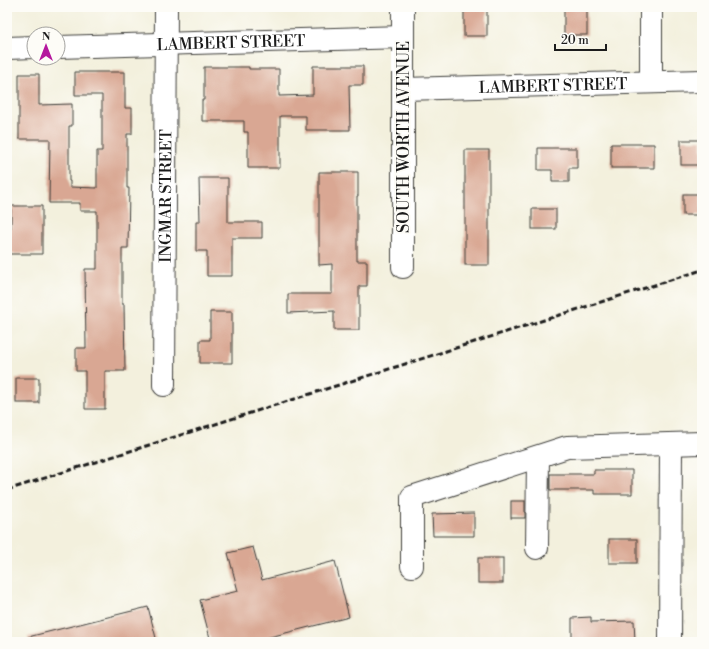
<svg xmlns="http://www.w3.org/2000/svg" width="709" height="649" font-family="'Libre Bodoni',serif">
	<rect width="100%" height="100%" fill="#fdfcf7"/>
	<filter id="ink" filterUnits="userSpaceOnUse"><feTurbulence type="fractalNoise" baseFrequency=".025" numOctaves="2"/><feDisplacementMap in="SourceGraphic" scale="8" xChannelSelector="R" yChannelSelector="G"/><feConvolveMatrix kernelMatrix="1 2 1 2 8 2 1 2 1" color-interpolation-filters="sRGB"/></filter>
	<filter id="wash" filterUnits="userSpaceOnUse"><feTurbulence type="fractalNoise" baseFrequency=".012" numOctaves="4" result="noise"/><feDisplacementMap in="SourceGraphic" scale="16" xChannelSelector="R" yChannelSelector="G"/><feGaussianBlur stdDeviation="0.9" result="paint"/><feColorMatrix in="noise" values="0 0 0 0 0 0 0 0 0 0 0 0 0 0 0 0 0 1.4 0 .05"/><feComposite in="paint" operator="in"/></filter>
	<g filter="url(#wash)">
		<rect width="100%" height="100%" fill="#f3f0dd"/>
		<g id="blocks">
			<g fill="#d9a793">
				<rect x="464" y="7" width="23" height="29"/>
				<rect x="564" y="7" width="23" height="28"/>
				<polygon points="313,66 363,66 363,85 349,85 350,130 306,130 306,116 280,116 280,168 248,168 248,132 244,132 244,121 202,121 202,100 204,100 204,67 249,67 249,69 279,69 279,96 313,95"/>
				<polygon points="75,72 125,72 125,108 132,108 132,134 127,134 127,188 129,188 128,248 122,248 122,304 124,304 125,371 105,371 105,409 85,409 85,371 76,371 76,348 86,348 85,269 97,269 97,211 80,211 80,203 49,203 50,139 19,139 19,74 39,74 39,105 72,104 72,126 69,126 69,181 70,181 70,187 97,188 97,151 102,151 102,95 75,95"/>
				<rect x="681" y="140" width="21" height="25"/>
				<rect x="611" y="144" width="43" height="24"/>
				<polygon points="538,148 577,148 577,168 569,168 569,182 552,182 552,170 538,170"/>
				<rect x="465" y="150" width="24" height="115"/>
				<polygon points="319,172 358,172 358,196 357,196 357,261 367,261 367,286 359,286 359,330 334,330 334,311 288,313 288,294 332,294 332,264 319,265"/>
				<polygon points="199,178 228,178 228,222 262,222 262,238 232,238 232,276 207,276 207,251 196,251 196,222 200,222"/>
				<rect x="683" y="194" width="18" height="21"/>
				<polygon points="11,206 42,206 42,254 7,254 7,228 11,228"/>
				<rect x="532" y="209" width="24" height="20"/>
				<polygon points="210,312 232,312 232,363 200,363 200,340 210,340"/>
				<rect x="16" y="378" width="23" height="25"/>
				<polygon points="594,470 632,470 632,494 594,494 594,490 550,490 550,474 594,474"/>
				<rect x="511" y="501" width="14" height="17"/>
				<polygon points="474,513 474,536 433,536 432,514"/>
				<rect x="609" y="539" width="28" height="24"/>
				<polygon points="253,547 262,580 335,561 349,617 250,642 211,642 200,600 238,591 228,553"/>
				<rect x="478" y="558" width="25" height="25"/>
				<polygon points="148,607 157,642 29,642 28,637"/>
				<polygon points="591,617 591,622 634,621 635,641 572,641 572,618"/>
			</g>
		</g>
	</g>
	<g filter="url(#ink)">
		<use href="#blocks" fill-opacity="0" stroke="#3c3c39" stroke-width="1"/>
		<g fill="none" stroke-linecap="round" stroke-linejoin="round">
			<defs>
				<g id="minor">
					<polyline points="651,7 651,82"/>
					<path id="s1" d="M 58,47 L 403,37"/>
					<polyline points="7,48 34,47"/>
					<path id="s2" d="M 403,89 L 702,81"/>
					<polyline points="403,267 403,7"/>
					<path id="s3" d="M 164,385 L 166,7"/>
					<polyline points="537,548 538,457"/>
					<polyline points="412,566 412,497 567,447 702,443"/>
					<polyline points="670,642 671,444"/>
				</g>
			</defs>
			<use href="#minor" stroke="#3c3c39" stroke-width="24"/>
			<use href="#minor" stroke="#fff" stroke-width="22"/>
			<polyline stroke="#1c1c1c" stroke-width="3" stroke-dasharray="6 3" stroke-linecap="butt" points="7,490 702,270"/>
		</g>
	</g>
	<g text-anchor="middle" stroke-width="4" stroke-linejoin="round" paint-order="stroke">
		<g font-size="16" fill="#1c1c1c" stroke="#fdfcf7">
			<text dy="6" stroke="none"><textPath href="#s1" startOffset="173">LAMBERT STREET</textPath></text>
			<text dy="6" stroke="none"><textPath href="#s2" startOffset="150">LAMBERT STREET</textPath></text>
			<text transform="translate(403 137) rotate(-90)" y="6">SOUTH WORTH AVENUE</text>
			<text dy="6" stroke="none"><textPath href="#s3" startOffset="189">INGMAR STREET</textPath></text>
		</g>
	</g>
	<rect width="709" height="649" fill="none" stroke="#fdfcf7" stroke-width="24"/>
	<g transform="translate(46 46)"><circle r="19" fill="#fdfcf7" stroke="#a3a29f"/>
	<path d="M0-3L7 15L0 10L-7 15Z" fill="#b5179e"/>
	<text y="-6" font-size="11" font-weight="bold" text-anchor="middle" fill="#1c1c1c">N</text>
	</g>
	<path d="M555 44v6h51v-6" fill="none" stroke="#1c1c1c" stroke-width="2"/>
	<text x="561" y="44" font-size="12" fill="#1c1c1c" stroke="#fdfcf7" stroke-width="3" paint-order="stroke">20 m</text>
</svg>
